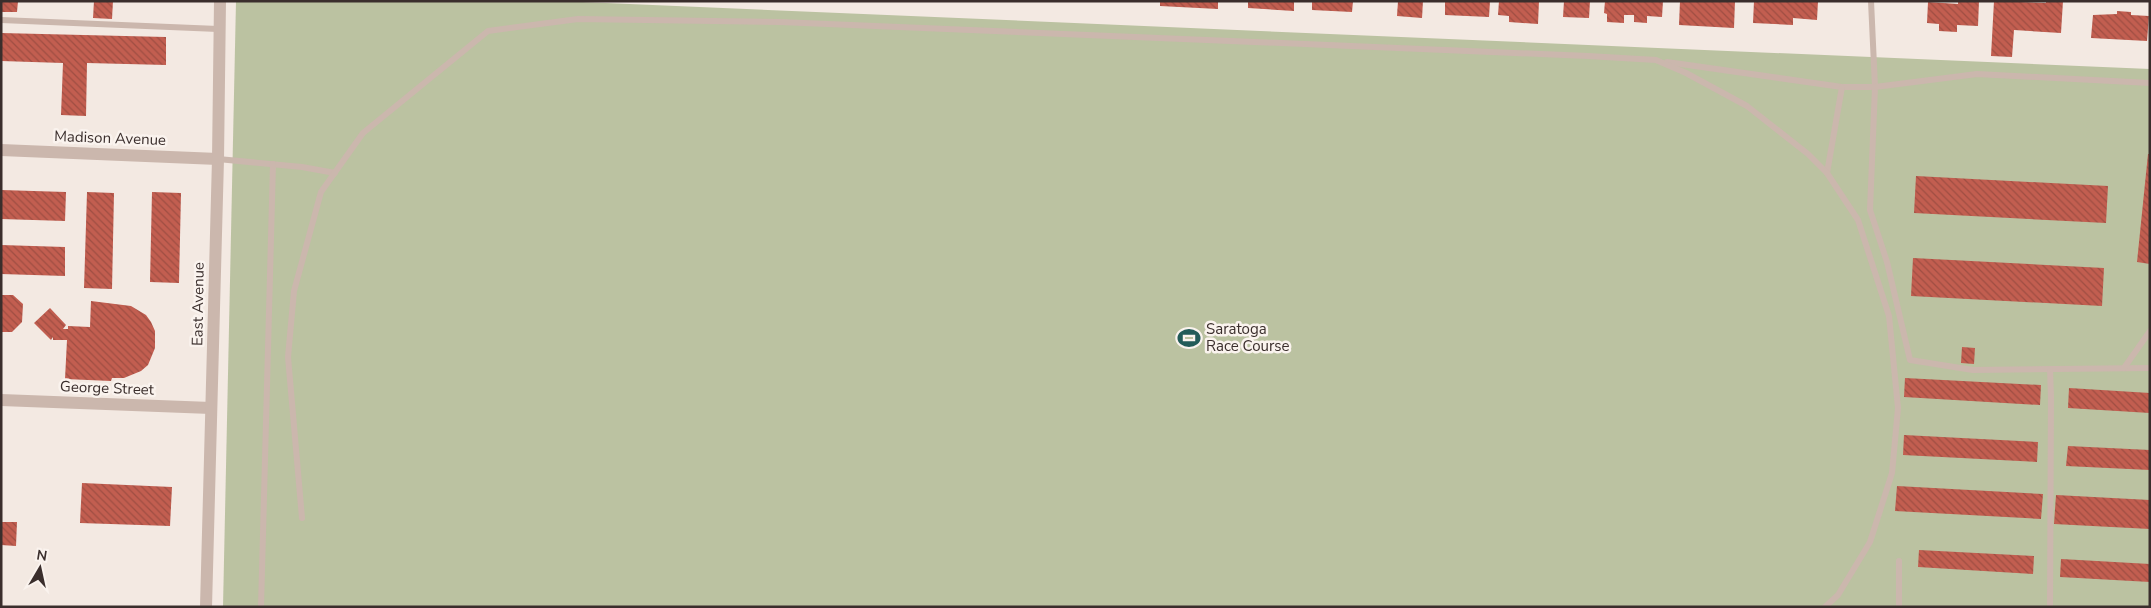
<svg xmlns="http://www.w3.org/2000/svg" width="2151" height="608" font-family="'Nunito Sans',sans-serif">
	<defs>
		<pattern id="building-back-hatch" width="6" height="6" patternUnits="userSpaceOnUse" patternTransform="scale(1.25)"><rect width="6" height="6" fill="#c25e50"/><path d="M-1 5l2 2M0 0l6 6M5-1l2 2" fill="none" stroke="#9f4e43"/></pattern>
	</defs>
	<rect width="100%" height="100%" fill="#f3e9e2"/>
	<polygon fill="#bbc2a1" points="236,1 559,1 2150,69 2150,607 223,607"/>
	<g fill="url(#building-back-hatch)">
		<polygon points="1,1 18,1 17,12 1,12"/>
		<polygon points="94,1 113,1 112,19 93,18"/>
		<polygon points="1160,1 1218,1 1218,9 1160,6"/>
		<polygon points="1248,1 1294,1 1294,11 1248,8"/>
		<polygon points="1312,1 1353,1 1352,12 1312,10"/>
		<polygon points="1398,1 1423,1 1422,18 1397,16"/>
		<polygon points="1445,1 1490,1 1489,17 1445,15"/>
		<polygon points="1499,1 1539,1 1538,24 1509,22 1509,16 1498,15"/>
		<polygon points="1564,1 1590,1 1589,18 1563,17"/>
		<polygon points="1605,1 1663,1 1662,17 1647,16 1647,23 1634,22 1634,15 1624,15 1624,23 1607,22 1607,14 1604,13"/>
		<polygon points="1680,1 1735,1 1734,28 1679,25"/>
		<polygon points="1754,1 1818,1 1817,20 1793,18 1793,25 1753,23"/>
		<polygon points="1958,1 1979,1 1978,26 1957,25 1957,32 1939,31 1939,24 1927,23 1928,2 1958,4"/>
		<polygon points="1994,1 2046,3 2046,1 2063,1 2061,33 2014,30 2012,57 1991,56"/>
		<polygon points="2117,11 2131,12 2131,15 2149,16 2147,41 2091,38 2093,15 2117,14"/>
		<polygon points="1,33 166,37 166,65 87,63 86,116 61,115 63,63 1,61"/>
		<polygon points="2148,154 2150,154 2150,264 2137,262"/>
		<polygon points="1916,176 2108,186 2106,223 1914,213"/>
		<polygon points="1,190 66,192 65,221 1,219"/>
		<polygon points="87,192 114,193 112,289 84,288"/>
		<polygon points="152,192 181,193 179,283 150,282"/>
		<polygon points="1,245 65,247 65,276 1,274"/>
		<polygon points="1913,258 2104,268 2102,306 1911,296"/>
		<polygon points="1,295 13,295 23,304 22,322 12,332 1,332"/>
		<polygon points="91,301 131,306 146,315 151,322 155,331 155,348 148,365 141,371 124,378 112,378 111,381 65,379 67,340 53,340 53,337 51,340 34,323 50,308 66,325 63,329 68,329 68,326 90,327"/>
		<polygon points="1962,347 1975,348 1974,364 1961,363"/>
		<polygon points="1905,378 2041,385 2040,405 1904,397"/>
		<polygon points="2069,388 2150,393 2150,413 2068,408"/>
		<polygon points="1904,435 2038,442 2037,462 1903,455"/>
		<polygon points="2068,446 2150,450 2150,470 2066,466"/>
		<polygon points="82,483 172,487 170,526 80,523"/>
		<polygon points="1897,486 2043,494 2041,519 1895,511"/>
		<polygon points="2056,495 2150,500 2150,529 2054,524"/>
		<polygon points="1,522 17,522 16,546 1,545"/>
		<polygon points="1919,550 2034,556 2033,574 1918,567"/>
		<polygon points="2061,559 2150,564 2150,582 2060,577"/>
	</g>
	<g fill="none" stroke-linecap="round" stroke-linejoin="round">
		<g stroke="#cbb7ad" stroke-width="6">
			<polyline points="1,20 218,29"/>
			<polyline points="1667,62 1842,87 1875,87 1871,1"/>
			<polyline points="2150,83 1977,74 1875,87 1870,210 1887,262 1910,360 1973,370 2150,368"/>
			<polyline points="218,159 302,167 335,173"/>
			<polyline points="1827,173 1842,87"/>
			<polyline points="2124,368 2150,331"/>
			<polyline points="2050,369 2051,396 2050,607"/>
			<polyline points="302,518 288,357 294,291 321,192 363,133 488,31 578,19 780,22 1588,56 1656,60 1686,73 1747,106 1808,154 1827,173 1858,220 1889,316 1898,408 1892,473 1870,542 1838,595 1825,607"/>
			<polyline points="1899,561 1899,607"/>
			<polyline points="261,607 273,164"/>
		</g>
		<g stroke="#cbb7ad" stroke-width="12">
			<polyline points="1,150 218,159"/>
			<polyline points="1,400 211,408"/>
		</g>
		<polyline stroke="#cbb7ad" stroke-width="12" points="206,607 218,159 220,1"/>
	</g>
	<defs>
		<symbol id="stadium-bare" viewBox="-9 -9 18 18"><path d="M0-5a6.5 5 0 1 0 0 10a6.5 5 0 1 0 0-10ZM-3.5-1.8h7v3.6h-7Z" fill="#225b58" stroke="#faf3ee" stroke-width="2.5" paint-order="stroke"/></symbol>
	</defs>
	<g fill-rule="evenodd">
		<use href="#stadium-bare" x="1173" y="322" width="32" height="32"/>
	</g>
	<g text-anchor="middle" stroke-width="5" stroke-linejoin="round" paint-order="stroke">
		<g font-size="15" fill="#3a2e2c" stroke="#faf3ee">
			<text transform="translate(110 138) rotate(2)" y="5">Madison Avenue</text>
			<text transform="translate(198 304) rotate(-89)" y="5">East Avenue</text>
			<text transform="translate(107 388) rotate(2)" y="5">George Street</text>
		</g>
		<g font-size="15" fill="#3a2e2c" stroke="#faf3ee" text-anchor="start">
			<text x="1206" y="334">Saratoga<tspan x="1206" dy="17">Race Course</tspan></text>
		</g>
	</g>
	<rect width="2151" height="608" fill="none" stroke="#3a2e2c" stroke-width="5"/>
	<g transform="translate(40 568) rotate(9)" stroke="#faf3ee" stroke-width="4" paint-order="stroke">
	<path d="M0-4L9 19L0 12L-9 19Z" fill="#3a2e2c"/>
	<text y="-8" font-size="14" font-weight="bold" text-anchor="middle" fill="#3a2e2c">N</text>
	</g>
</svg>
